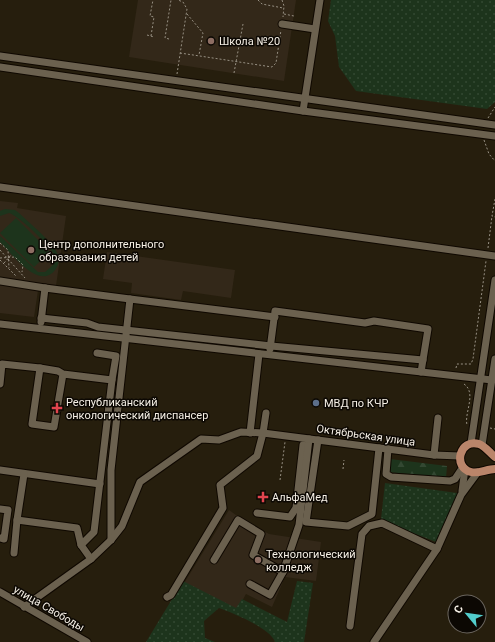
<svg xmlns="http://www.w3.org/2000/svg" width="495" height="642" font-family="Roboto,sans-serif">
	<defs>
		<pattern id="grass-dots" width="8" height="8" patternUnits="userSpaceOnUse"><rect width="8" height="8" fill="#1d341c"/><path d="M2 2h.1M6 6h.1" fill="none" stroke="#334832" stroke-width="1.8" stroke-linecap="round"/></pattern>
		<pattern id="forest-firs" width="22" height="20" patternUnits="userSpaceOnUse"><rect width="22" height="20" fill="#1d341c"/><path d="M5 1l3.5 6h-7zM16 11l3.5 6h-7z" fill="#334832"/></pattern>
	</defs>
	<rect width="100%" height="100%" fill="#261e0d"/>
	<g fill="#332819">
		<polygon points="138,0 296,0 284,81 129,57"/>
		<polygon points="0,201 18,203 17,208 66,216 56,286 39,284 34,317 0,313"/>
		<polygon points="107,252 235,270 231,298 183,291 181,300 131,293 132,283 103,279"/>
		<polygon points="229,510 240,518 269,534 321,542 316,581 285,577 272,607 246,594 236,612 183,585"/>
	</g>
	<g fill="url(#grass-dots)">
		<polygon points="331,0 495,0 495,102 487,109 356,91 339,67 335,36 328,21"/>
		<polygon points="385,483 457,493 457,497 436,542 403,529 381,519"/>
		<path d="M 183,581 L 236,608 L 242,599 L 287,622 L 297,581 L 313,583 L 304,642 L 275,642 C 270,628 233,613 219,608 L 204,621 L 205,638 L 215,642 L 146,642 Z"/>
	</g>
	<polygon fill="url(#forest-firs)" points="390,459 447,466 446,478 388,472"/>
	<g fill="#1d341c">
		<path d="M 5,209 L 15,210 L 19,213 C 28,222 53,242 57,253 C 60,258 59,265 55,270 C 39,291 12,254 0,242 L 0,236 L 38,272 L 45,272 L 53,265 C 55,260 55,257 53,253 C 48,244 19,216 9,213 L 0,216 L 0,211 Z"/>
		<polygon points="16,218 50,252 34,267 0,233"/>
	</g>
	<g fill="none" stroke-linecap="round" stroke-linejoin="round">
		<defs>
			<g id="minor">
				<polyline points="282,24 315,29"/>
				<polyline points="0,56 495,125"/>
				<polyline points="0,67 303,111 495,136"/>
				<polyline points="303,111 320,0"/>
				<polyline points="0,187 495,256"/>
				<polyline points="0,281 45,288"/>
				<polyline points="41,318 87,323 98,327 271,346 423,360"/>
				<polyline points="41,322 45,288 130,299"/>
				<polyline points="0,324 492,380"/>
				<polyline points="270,349 275,311 365,323 374,321 428,329 421,372"/>
				<polyline points="97,353 116,356 112,380"/>
				<polyline points="63,374 54,427 32,424 40,368 58,371 63,374 112,380 94,532 81,545 91,559"/>
				<polyline points="0,384 2,364 40,368"/>
				<polyline points="250,433 259,354"/>
				<polyline points="318,440 306,522 348,526 372,514 379,448"/>
				<polyline points="471,443 495,280"/>
				<polyline points="482,445 495,359"/>
				<polyline points="388,449 386,474 391,477 450,481 455,479 463,467"/>
				<polyline points="434,455 438,418"/>
				<polyline points="0,470 100,484"/>
				<polyline points="24,474 17,520 77,528 81,545"/>
				<polyline points="462,491 465,469"/>
				<polyline points="0,509 8,510 4,539 0,538"/>
				<polyline points="257,513 290,517 296,508 303,445"/>
				<polyline points="111,540 111,470 130,299 275,317"/>
				<polyline points="14,553 17,520"/>
				<polyline points="214,560 238,520 261,534 253,555 283,572 299,525 309,439"/>
				<polyline points="250,584 270,595 283,572"/>
				<polyline points="0,592 87,642"/>
				<polyline points="167,597 171,595 223,508 220,485 257,456 263,433 266,413"/>
				<polyline points="24,607 91,559 111,540 122,526 140,482 201,439 219,440 241,432 263,433 434,455 460,456"/>
				<polyline points="350,626 362,534 369,526 382,523 437,549"/>
				<polyline points="374,642 437,549 461,495 478,472"/>
			</g>
			<path id="major" d="M 495,457 C 490,453 485,446 479,444 C 460,438 452,467 471,472 C 478,474 487,469 495,469"/>
		</defs>
		<use href="#minor" stroke="#0f0800" stroke-width="9"/>
		<use href="#major" stroke="#0f0800" stroke-width="10"/>
		<g stroke="#979083" stroke-width="1" stroke-dasharray="2 2" stroke-linecap="butt">
			<polyline points="258,0 262,4 283,8"/>
			<polyline points="282,0 284,6 283,17"/>
			<polyline points="187,14 203,33 199,55"/>
			<polyline points="284,14 294,16"/>
			<polyline points="147,35 154,37"/>
			<polyline points="151,36 154,17 150,16 153,0"/>
			<polyline points="169,39 165,38 171,0"/>
			<polyline points="180,53 272,67 276,63 281,30"/>
			<polyline points="234,73 243,24"/>
			<polyline points="177,74 187,9 183,2 178,0"/>
			<polyline points="488,118 495,107"/>
			<polyline points="484,140 489,154 495,161"/>
			<polyline points="495,199 492,216 495,217"/>
			<polyline points="0,243 8,250 9,268"/>
			<polyline points="488,248 492,216"/>
			<polyline points="0,250 25,278"/>
			<polyline points="0,258 15,257 23,265 22,272"/>
			<polyline points="0,260 17,277"/>
			<polyline points="4,263 12,254"/>
			<polyline points="456,368 457,364 471,364 473,359 486,261"/>
			<path d="M 464,384 C 477,393 464,413 467,425"/>
			<polyline points="490,428 495,429"/>
			<polyline points="343,469 344,460"/>
			<polyline points="280,480 285,442"/>
		</g>
		<use href="#minor" stroke="#6b614f" stroke-width="7"/>
		<use href="#major" stroke="#ba856a" stroke-width="8"/>
	</g>
	<g fill="#8d6e63" stroke="#0c0803" stroke-width="1.5">
		<circle cx="211" cy="41" r="4"/>
		<circle cx="31" cy="250" r="4"/>
		<circle cx="258" cy="560" r="4"/>
	</g>
	<circle fill="#5c6f8a" stroke="#0c0803" stroke-width="1.5" cx="316" cy="403" r="4"/>
	<g fill="#e0444e" stroke="#0c0803" stroke-width="1.5">
		<path d="M55 402h4v4h4v4h-4v4h-4v-4h-4v-4h4z"/>
		<path d="M261 491h4v4h4v4h-4v4h-4v-4h-4v-4h4z"/>
	</g>
	<g text-anchor="middle" stroke-width="3" stroke-linejoin="round" paint-order="stroke">
		<g font-size="11" fill="#f6f0e6" stroke="#0c0803" text-anchor="start">
			<text x="219" y="45">Школа №20</text>
			<text x="39" y="248">Центр дополнительного<tspan x="39" dy="13">образования детей</tspan></text>
			<text x="66" y="406">Республиканский<tspan x="66" dy="13">онкологический диспансер</tspan></text>
			<text x="324" y="407">МВД по КЧР</text>
			<text x="272" y="501">АльфаМед</text>
			<text x="266" y="558">Технологический<tspan x="266" dy="13">колледж</tspan></text>
		</g>
		<g font-size="11" fill="#f6f0e6" stroke="#0c0803">
			<text transform="translate(366 435) rotate(8)" y="4">Октябрьская улица</text>
			<text transform="translate(49 608) rotate(30)" y="4">улица Свободы</text>
		</g>
	</g>
	<g transform="translate(467 614) rotate(299)"><circle r="19" fill="#0c0803" stroke="#6a655e"/>
	<path d="M0-3L7 15L0 10L-7 15Z" fill="#52cdcc"/>
	<text y="-6" font-size="11" font-weight="bold" text-anchor="middle" fill="#f6f0e6">С</text>
	</g>
</svg>
